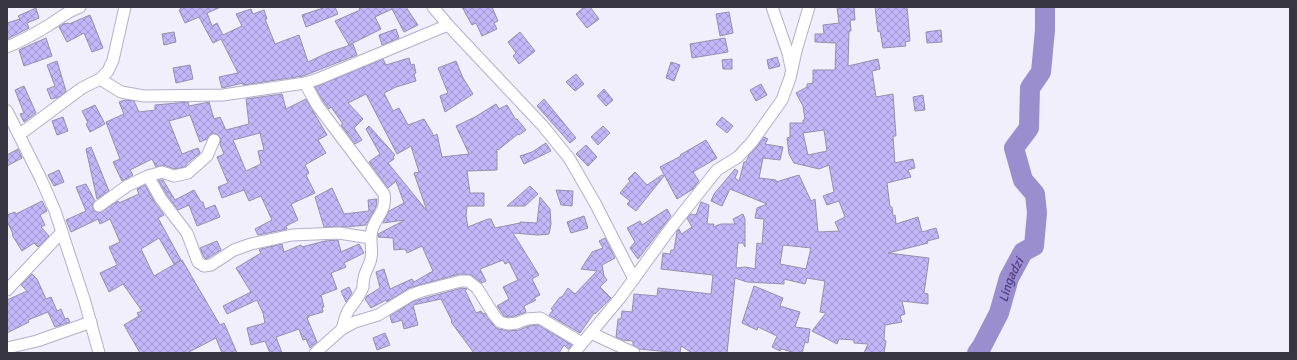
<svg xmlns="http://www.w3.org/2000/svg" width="1297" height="360" font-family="Signika,sans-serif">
	<defs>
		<pattern id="building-cross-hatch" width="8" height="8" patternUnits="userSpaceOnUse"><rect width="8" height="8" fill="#c3b7fa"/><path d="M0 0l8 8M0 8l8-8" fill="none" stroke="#9f96cc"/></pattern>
	</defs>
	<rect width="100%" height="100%" fill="#f1effb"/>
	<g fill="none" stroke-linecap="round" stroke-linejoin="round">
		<path stroke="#9a8ece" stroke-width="20" id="s1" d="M 977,353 L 982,346 L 999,313 L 1009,278 L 1023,252 L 1034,246 L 1037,213 L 1035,194 L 1023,180 L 1014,148 L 1029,128 L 1030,88 L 1041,72 L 1045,30 L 1045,7"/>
	</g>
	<g fill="url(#building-cross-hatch)" stroke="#9490ac" fill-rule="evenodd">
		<polygon points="180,7 221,7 207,13 212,26 217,23 223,35 242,26 236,14 251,9 253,14 264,10 267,19 265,19 275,44 299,35 308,62 327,53 353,44 357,55 303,76 243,85 243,83 222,88 219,77 238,73 221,39 213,43 199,17 185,23 179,10 181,9"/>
		<polygon points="326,7 335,7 338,14 306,27 302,15"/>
		<polygon points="359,7 406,7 418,25 404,32 392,9 375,17 381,29 349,45 335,21 360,10"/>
		<polygon points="462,7 492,7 498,21 494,23 497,29 482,36 476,23 472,25"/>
		<polygon points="584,7 590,7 599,19 587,28 576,14"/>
		<path d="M 837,7 L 854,7 L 855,20 L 850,20 L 851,31 L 849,31 L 848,66 L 878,59 L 880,69 L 872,71 L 876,97 L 893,94 L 896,136 L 893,136 L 895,163 L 913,159 L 915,168 L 908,170 L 911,177 L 887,183 L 890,207 L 892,207 L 893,216 L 895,215 L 896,224 L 918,217 L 922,232 L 936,228 L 939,238 L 927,241 L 928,243 L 888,253 L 929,258 L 924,293 L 928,294 L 928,304 L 902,301 L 905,314 L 900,316 L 902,322 L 885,325 L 884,340 L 886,341 L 884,353 L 864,353 L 868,344 L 854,343 L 854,340 L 839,339 L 837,344 L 812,331 L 826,313 L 820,312 L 825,281 L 807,278 L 805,284 L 784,279 L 784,284 L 747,282 L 735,278 L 727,353 L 692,353 L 681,346 L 680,353 L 639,349 L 633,345 L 633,341 L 623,340 L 616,337 L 618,319 L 621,319 L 622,311 L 632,312 L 634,294 L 657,296 L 658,288 L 711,294 L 713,275 L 661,269 L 663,253 L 670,254 L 671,250 L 674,250 L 677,231 L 679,229 L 682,235 L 683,233 L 692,227 L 687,218 L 691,214 L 696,215 L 701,202 L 709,205 L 707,224 L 714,224 L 713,227 L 721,224 L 735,224 L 733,219 L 743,214 L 745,219 L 745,247 L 743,243 L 738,243 L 736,268 L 746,267 L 755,269 L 757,243 L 762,244 L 764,219 L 755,218 L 757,208 L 767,204 L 730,189 L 722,206 L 711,201 L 714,194 L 735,169 L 738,171 L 735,178 L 739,181 L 744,162 L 746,162 L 749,155 L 764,137 L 768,139 L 765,144 L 783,147 L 780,160 L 763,158 L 759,178 L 776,180 L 776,182 L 799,175 L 811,201 L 815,199 L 818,232 L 839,231 L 835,222 L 845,217 L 839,201 L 827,205 L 823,196 L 834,192 L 829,165 L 819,169 L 794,163 L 789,154 L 787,138 L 790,137 L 790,123 L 803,123 L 803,120 L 805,120 L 803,106 L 796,93 L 807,87 L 807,84 L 813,83 L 813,70 L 835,70 L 836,43 L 815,42 L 815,34 L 824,34 L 823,25 L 839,23 ZM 824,130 L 827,151 L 808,155 L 803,133 ZM 783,245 L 811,248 L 806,269 L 780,264 Z"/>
		<polygon points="875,7 907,7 910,41 905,42 906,46 883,48 880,31 878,32"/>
		<polygon points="36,8 39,18 27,23 29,28 7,39 7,23 20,19 18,16"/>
		<polygon points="729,12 733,33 720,36 716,14"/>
		<polygon points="90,15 103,48 92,52 84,33 67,42 59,27 65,23 65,24 68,23 69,24"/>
		<polygon points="396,29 399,38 382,45 379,35"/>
		<polygon points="941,30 942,42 927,43 926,32"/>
		<polygon points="174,32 176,42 164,45 162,34"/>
		<polygon points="520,32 535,51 519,64 513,56 516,53 508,42"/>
		<polygon points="46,38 52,56 24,66 19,50"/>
		<polygon points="725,38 728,52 692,58 690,44"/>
		<polygon points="777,57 780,66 769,69 767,60"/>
		<polygon points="409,58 411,65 414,64 416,73 414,74 416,81 396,87 384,93 393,111 399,108 408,125 424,119 434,136 437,134 442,157 469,154 456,126 475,117 496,104 499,109 507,105 516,120 517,119 526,130 519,135 518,134 498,150 497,149 497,170 467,171 470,193 484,193 484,206 467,206 466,216 468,227 488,219 491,219 495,228 520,223 520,222 537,223 540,197 550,209 551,224 549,234 538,235 513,233 539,275 532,279 540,295 534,298 536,300 524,306 526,312 515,316 508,317 504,316 497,306 509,299 503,287 518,280 509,262 505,264 503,260 480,269 486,281 481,283 472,275 459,274 409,288 387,302 386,300 371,308 365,299 367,296 380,288 376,272 384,269 390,289 412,279 414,282 433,271 422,246 407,253 405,249 394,250 393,238 378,237 378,234 405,220 383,223 389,211 404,203 396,181 388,188 369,162 380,154 366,129 369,126 395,155 393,157 394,159 388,163 427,211 414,173 419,172 411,146 397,154 366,94 348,103 363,119 354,128 362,140 355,144 341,125 343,124 331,107 329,109 323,101 315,87 383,59 386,65"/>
		<polygon points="732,59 732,69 723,69 722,60"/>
		<polygon points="57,61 66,91 59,97 51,99 47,89 55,86 47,65"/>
		<polygon points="456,61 463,78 473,94 445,112 440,96 448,93 438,68"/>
		<polygon points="671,62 680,65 674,81 666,78"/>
		<polygon points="190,65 193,79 176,83 173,68"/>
		<polygon points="576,74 584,84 575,91 566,82"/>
		<polygon points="761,84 767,95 756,101 750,90"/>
		<polygon points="24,86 36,113 24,122 20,114 24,113 15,90"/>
		<polygon points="604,89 613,100 606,106 597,96"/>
		<path d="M 282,94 L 286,109 L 306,99 L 327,135 L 318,140 L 326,153 L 305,165 L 309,173 L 306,175 L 315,193 L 291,204 L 298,220 L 286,226 L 287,229 L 258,235 L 255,229 L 272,220 L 261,196 L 249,201 L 244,190 L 222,198 L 218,187 L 228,183 L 217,157 L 224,154 L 220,144 L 221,139 L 217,134 L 213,133 L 210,135 L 207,139 L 200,142 L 190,115 L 169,121 L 182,154 L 198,148 L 200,153 L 190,161 L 187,163 L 187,164 L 185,167 L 174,169 L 164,165 L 156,167 L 152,159 L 130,170 L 133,175 L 122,181 L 113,162 L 120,159 L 106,122 L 124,114 L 119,102 L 125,100 L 134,101 L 139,112 L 155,110 L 155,105 L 188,102 L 189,106 L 209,102 L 214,119 L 220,117 L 226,130 L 249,124 L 246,99 ZM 260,133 L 264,150 L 258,151 L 261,164 L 246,171 L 233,140 Z"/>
		<polygon points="923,95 925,110 915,111 913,97"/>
		<polygon points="544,99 576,138 570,143 537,106"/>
		<polygon points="95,105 105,124 90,132 86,124 88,123 82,111"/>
		<polygon points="63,117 68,131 57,135 52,121"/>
		<polygon points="722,117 733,126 727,133 716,124"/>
		<polygon points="603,126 610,133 598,145 591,137"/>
		<polygon points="706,140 717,158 693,172 699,181 693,189 677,199 660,167 681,156 680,155"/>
		<polygon points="546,143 551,151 524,164 520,156 532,152"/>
		<polygon points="586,145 597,157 588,166 576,154"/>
		<polygon points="91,147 109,191 97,199 86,149"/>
		<polygon points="18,149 22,158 7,166 7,155"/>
		<polygon points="59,170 64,182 54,186 48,175"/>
		<polygon points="635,172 647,185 662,175 664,176 636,211 627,204 630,201 620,193 630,181 628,179"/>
		<polygon points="158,180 163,180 175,200 194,190 201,202 203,202 205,209 215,205 220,217 197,226 189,205 178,210 167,195"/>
		<polygon points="86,184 95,201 93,203 93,210 99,213 118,201 119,203 139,194 137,189 145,185 155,203 164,215 158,218 181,260 174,264 159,238 141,249 154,276 182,260 220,325 224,323 237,353 222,353 216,338 187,353 140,353 124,325 139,316 137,313 142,311 123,284 109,292 100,273 117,265 109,247 120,242 110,219 100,224 98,219 71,232 66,220 86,211 76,187"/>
		<polygon points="530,186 538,194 525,206 507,206"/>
		<polygon points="332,188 344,214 369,211 368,200 377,199 376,207 366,225 346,227 324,227 315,197"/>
		<polygon points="556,190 573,191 572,206 561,205"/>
		<polygon points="42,201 47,211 40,215 45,225 41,227 49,236 38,247 34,243 22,251 12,235 13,234 7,221 7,215 15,212 16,214"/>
		<polygon points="667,209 671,216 638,259 630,248 635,242 627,228 640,221 642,225"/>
		<polygon points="584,216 588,228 571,233 567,222"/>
		<polygon points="605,238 615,258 602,265 604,276 607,280 600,287 611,298 595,314 594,313 580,333 549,315 553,310 551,309 560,297 562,297 568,288 575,294 597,271 581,269 592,252 603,248 599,241"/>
		<polygon points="338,240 341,252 359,244 364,253 344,263 346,267 331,273 337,289 321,295 324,307 322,307 323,312 309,316 309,317 307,318 317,342 310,348 306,339 303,340 299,329 276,337 282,353 270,353 265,341 251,345 247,328 265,323 263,313 257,300 227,314 223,306 251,292 236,268 261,253 259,250 261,249 282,244 284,252 301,245 302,247 325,241"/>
		<polygon points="217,241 221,250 206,259 204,257 200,248"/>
		<polygon points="32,274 37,279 46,299 51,297 57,311 61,309 65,319 68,318 70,322 55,327 48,312 28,320 29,322 7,333 7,300 27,291 21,285"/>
		<polygon points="754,286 783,298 780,306 800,312 795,327 810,329 808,343 805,342 802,353 795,353 782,349 780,351 772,347 777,336 758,327 757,330 742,323"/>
		<polygon points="349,287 352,293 346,302 341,291"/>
		<polygon points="462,288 467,289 465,290 476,313 481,311 483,314 485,313 495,327 498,329 509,331 519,330 529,326 538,325 572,345 568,349 564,345 559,353 474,353 451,322 452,321 441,299 413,305 418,325 404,329 402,320 392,323 390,316 414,301"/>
		<polygon points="385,333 390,345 377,350 373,338"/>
	</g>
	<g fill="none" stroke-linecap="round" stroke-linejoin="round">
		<defs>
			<g id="minor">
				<polyline points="433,7 448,25 543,126 569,158 595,203 634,279"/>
				<polyline points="772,7 788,53 791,67"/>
				<path d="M 7,47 C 22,41 36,33 49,25 C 60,18 68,11 80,7"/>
				<polyline points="100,79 121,92 144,96 223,95 305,83 318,79 448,25"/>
				<path d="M 305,83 L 317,105 L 384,194 C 387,211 376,216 372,230 C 369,240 373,248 371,258 C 370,265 365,271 364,278 C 363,281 363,284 363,287 C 360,297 353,303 348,311 C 345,317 344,322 342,329"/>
				<polyline points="7,111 41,179 55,211 85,302 99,353"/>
				<polyline points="19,135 82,88 100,79 108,71 113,60 125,7"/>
				<polyline points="148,176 161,199 187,233 198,262 204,266 211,265 234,250 251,244 292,235 339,233 370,238"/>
				<polyline points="99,206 127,186 148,176 162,172 174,176 188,173 207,156 214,140"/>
				<polyline points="7,290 62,232"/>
				<polyline points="591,333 634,353"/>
				<polyline points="7,348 37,341 91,322"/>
				<polyline points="315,353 342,329 355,322 378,315 411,295 422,291 461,281 468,281 477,288 494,315 500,322 508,324 517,323 527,319 540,318 582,343"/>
				<polyline points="574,353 620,298 670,229 717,170 738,157 752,142 782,100 790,78 796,51 809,7"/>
			</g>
		</defs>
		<use href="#minor" stroke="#b3afcc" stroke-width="13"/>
		<use href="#minor" stroke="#fff" stroke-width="11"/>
	</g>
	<g text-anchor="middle" stroke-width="3.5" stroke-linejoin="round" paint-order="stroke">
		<g font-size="13" font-style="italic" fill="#503c89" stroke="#fefefe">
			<text dy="5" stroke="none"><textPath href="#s1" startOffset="81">Lingadzi</textPath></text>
		</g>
	</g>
	<rect width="1297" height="360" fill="none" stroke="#373541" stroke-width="16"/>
</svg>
